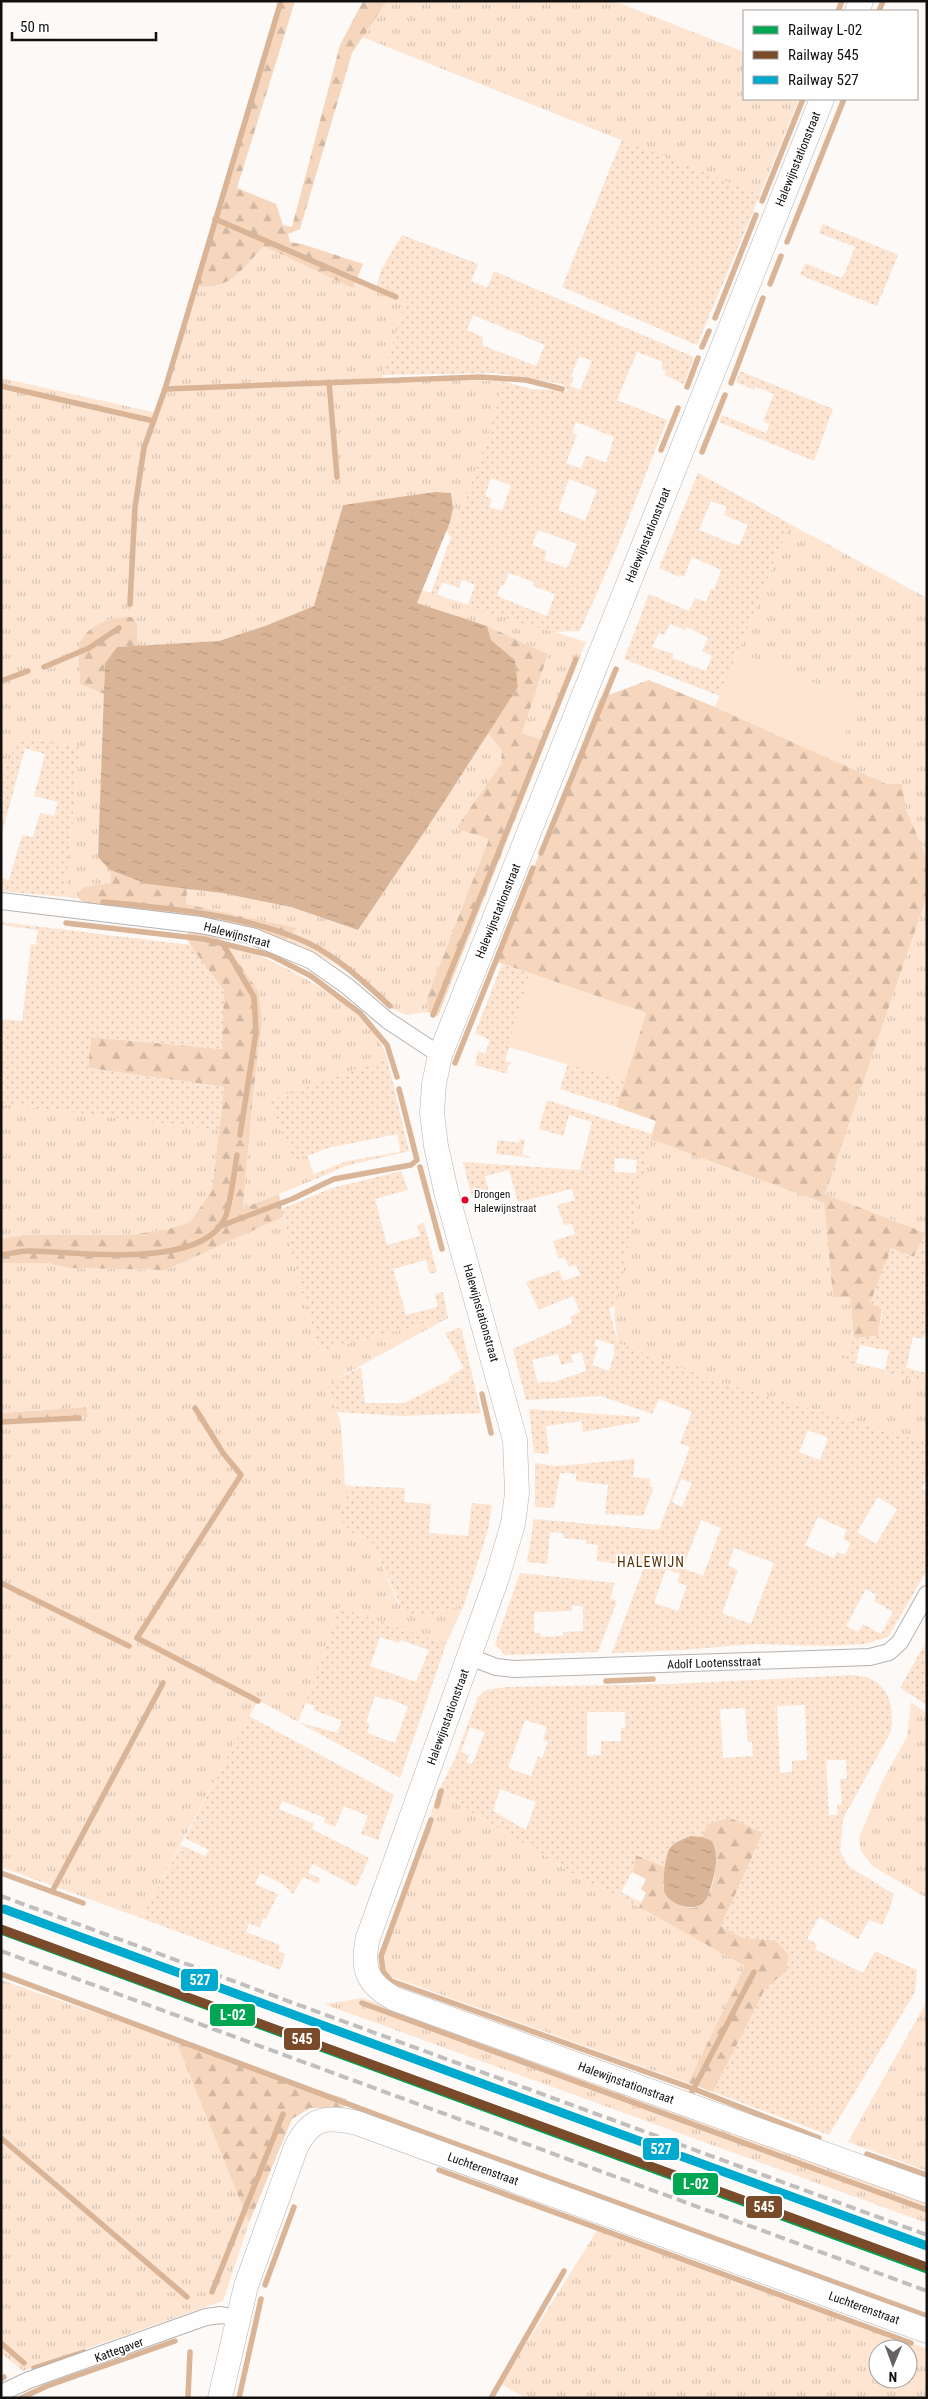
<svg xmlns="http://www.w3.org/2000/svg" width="928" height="2399" font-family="'Roboto Condensed',sans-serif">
	<defs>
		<pattern id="grass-tufts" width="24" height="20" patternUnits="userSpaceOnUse" patternTransform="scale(1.25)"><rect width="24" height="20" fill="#fde5d2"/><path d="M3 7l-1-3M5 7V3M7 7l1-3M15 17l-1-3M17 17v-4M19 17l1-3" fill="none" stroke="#d8c3b3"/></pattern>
		<pattern id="forest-firs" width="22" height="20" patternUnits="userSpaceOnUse" patternTransform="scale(1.25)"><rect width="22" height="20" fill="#f6d7be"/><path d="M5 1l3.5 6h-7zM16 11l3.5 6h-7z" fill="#d2b8a2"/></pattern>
		<pattern id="garden-dots" width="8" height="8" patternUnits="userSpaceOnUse" patternTransform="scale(1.25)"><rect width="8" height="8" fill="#fde5d2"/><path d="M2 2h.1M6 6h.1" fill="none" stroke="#d8c3b3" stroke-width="1.8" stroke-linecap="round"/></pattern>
		<pattern id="water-ripples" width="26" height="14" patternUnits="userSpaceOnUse" patternTransform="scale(1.25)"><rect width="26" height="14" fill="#dab496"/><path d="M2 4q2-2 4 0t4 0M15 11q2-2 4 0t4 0" fill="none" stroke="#ba9a80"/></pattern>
	</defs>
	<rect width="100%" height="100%" fill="#fcf9f7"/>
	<g fill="url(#grass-tufts)" fill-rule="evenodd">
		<polygon points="387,1 614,1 744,52 744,99 799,99 760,195 362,37"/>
		<path d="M 264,245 L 353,287 L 358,277 L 406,303 L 381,379 L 503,381 L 489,434 L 457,524 L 450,522 L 453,509 L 451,493 L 435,492 L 343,505 L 314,606 L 265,626 L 219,641 L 138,646 L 137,624 L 132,617 C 114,616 86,624 81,644 C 78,656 80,672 80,684 L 104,694 L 98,857 L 110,870 L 111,883 L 79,892 L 79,899 L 65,897 L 80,747 L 19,737 L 1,779 L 1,378 L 157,413 L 195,286 C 231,291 242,269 264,245 Z"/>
		<polygon points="790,524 927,598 927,859 906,809 902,784 886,784 832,760 860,702 738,652"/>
		<polygon points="422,590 586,642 546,741 522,733 548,654 487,626 417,603"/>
		<polygon points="488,734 502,750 501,764 457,827 460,830 489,839 427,997 428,1012 406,1015 391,1008 358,978 332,962 286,941 296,928 186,904 187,888 222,893 291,907 358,930 435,816"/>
		<polygon points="927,896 927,1233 825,1194"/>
		<path d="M 223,940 C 273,960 371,1004 387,1058 L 269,1101 L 295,1161 L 307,1155 L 316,1179 L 243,1208 L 253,1095 L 262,1024 L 259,992 Z"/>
		<polygon points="1,1104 219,1130 212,1191 190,1222 169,1229 130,1235 23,1235 1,1239"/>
		<polygon points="650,1139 824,1203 833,1297 850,1297 854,1338 842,1362 927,1383 927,1443 716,1381 618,1343 614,1314"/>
		<path d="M 283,1217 L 299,1282 L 319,1351 L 448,1318 L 327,1384 L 341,1424 L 345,1485 L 350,1486 L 340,1518 L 352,1533 L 371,1540 L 398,1603 C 419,1627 438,1610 464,1605 L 446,1644 L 338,1607 L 322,1660 L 298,1722 L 258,1700 L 141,1918 L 1,1867 L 1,1424 L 88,1417 L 86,1407 L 1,1413 L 1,1263 L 48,1263 L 69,1268 L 166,1270 Z"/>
		<polygon points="911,1702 927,1713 927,1898 872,1866 861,1851 859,1838 882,1782 907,1737"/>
		<polygon points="438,1792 577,1876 639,1907 746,1966 688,2083 392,1977 383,1966 383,1954"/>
		<polygon points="1,1980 176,2041 249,2223 223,2301 23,2371 1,2353"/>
		<polygon points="363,1998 927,2203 927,2223 324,2004"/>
		<polygon points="927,2001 927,2171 848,2142"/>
		<path d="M 598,2229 L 927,2349 L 927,2398 L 526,2398 L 501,2384 ZM 878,2349 L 908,2349 L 908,2379 L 878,2379 Z"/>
	</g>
	<g fill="url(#forest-firs)">
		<path d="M 281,1 L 295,1 L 237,188 L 276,204 L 283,225 L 292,227 L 340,45 L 363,1 L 387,1 L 352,53 L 300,229 L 288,234 L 290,242 L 302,244 L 363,264 L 353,288 L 264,246 C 241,269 231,291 195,286 Z"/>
		<path d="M 132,617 L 137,624 L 138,646 L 117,647 L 105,663 L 104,694 L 80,684 C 80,672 77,656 80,644 C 86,624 114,616 132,617 Z"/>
		<polygon points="487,626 548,654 522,733 546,741 438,1016 428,1012 427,997 489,839 460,830 457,827 501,764 502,750 488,734 518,687 515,660 491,640"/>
		<polygon points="649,680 715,707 886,784 902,784 906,809 927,859 927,896 825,1194 926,1233 914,1257 891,1248 878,1336 854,1338 850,1297 833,1297 824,1203 650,1139 656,1121 616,1107 646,1013 497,962 600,698"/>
		<polygon points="110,870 147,884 187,888 186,904 297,928 286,941 232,924 202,917 85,903 79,899 79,892 85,887 111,883"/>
		<polygon points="188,926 223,940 259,992 262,1024 253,1095 243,1208 279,1194 283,1217 166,1270 69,1268 48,1263 1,1263 1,1239 23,1235 130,1235 169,1229 190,1222 212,1191 224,1087 88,1068 91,1037 222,1049 202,964 187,939"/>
		<polygon points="86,1407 88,1417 1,1424 1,1413"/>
		<path d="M 730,1817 L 763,1833 L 721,1926 L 743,1938 L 775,1940 L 789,1955 L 786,1972 L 766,1988 L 713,2092 L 688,2083 L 745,1966 L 639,1907 L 646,1893 L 641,1889 L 646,1879 L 632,1872 L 636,1855 L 665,1867 L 663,1887 C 669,1892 676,1902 683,1906 C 707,1917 715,1880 716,1865 C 717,1857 714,1849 712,1842 L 702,1837 L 707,1824 Z"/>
		<polygon points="176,2041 301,2085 347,2099 343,2108 310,2108 292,2119 249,2223"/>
	</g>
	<g fill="url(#garden-dots)" fill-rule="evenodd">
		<polygon points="622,139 760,195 697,345 562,287"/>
		<polygon points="823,224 898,255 877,306 800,275 805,263 841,278 845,273 855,247 819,233"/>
		<path d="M 402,235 L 478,264 L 471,281 L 487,288 L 494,271 L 694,357 L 684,384 L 664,375 L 666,371 L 661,369 L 663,362 L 637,352 L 617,400 L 667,420 L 618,545 L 580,631 L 553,632 L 467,607 L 475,585 L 462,580 L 459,588 L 442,582 L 436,598 L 430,596 L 451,537 L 446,531 L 450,522 L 457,524 L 489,434 L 503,381 L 531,389 L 568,391 L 562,384 L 494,373 L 382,375 L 406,303 L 376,288 L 381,270 ZM 473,315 L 545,345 L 536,366 L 482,345 L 483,337 L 467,330 ZM 579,356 L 592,361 L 580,390 L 570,386 L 574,378 L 571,376 ZM 576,422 L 614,437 L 606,463 L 586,455 L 581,469 L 566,463 L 577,435 L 572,433 ZM 491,478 L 511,485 L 502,511 L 489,507 L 492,499 L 485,496 ZM 569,479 L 597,490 L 585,521 L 558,510 ZM 538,530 L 577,544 L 567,568 L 544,560 L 547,551 L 532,545 ZM 509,573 L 534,582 L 533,586 L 555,594 L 547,616 L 497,596 L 501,585 L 504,586 Z"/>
		<polygon points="740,371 833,409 814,461 719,422 722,415 766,433 770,424 763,421 774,394 756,387 754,390 736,382"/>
		<path d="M 698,473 L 790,524 L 720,696 L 624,659 L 649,594 L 689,611 L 695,598 L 706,602 L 711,589 L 714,590 L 721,570 L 692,557 L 684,577 L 680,575 L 679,577 L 659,568 ZM 711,501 L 727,507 L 724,515 L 748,525 L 739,546 L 699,530 ZM 670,624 L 685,630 L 687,627 L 708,638 L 702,651 L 712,656 L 706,671 L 672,658 L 674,654 L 652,647 L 659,633 L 664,635 Z"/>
		<polygon points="19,737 80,747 65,897 1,891 1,878 9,880 22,835 33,837 40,813 54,816 58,802 34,796 45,754 25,748 1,837 1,779"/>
		<polygon points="1,922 190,945 224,990 222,1049 91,1037 88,1068 224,1087 219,1130 1,1104 1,1019 22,1021 31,944 36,945 38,930 1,925"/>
		<polygon points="502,964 530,973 505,1061 512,1063 507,1067 508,1074 475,1065 478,1051 485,1054 490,1040 475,1033"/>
		<polygon points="387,1058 409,1151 346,1166 316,1179 314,1174 347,1161 400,1152 398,1134 333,1147 333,1146 294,1161 269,1101"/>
		<polygon points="568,1063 625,1081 616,1107 560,1089"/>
		<path d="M 547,1100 L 652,1134 L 616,1306 L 609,1308 L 618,1343 L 716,1381 L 927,1443 L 927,1479 L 922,1489 L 927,1491 L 927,1570 L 888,1637 L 865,1644 L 825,1646 L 753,1644 L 682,1650 L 612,1653 L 644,1567 L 597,1561 L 598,1545 L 586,1544 L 586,1540 L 563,1538 L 563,1533 L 550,1532 L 547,1564 L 527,1562 L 534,1519 L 659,1530 L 690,1447 L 680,1443 L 692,1412 L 659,1399 L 652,1414 L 601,1396 L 526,1400 L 513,1349 L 572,1323 L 570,1317 L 580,1312 L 573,1296 L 539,1310 L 526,1282 L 559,1270 L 563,1281 L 580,1275 L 576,1265 L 569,1267 L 565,1257 L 559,1259 L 553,1241 L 575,1234 L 572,1224 L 564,1225 L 557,1205 L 575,1200 L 572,1189 L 518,1202 L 509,1170 L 485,1176 L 489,1193 L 472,1197 L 463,1162 L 580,1170 L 592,1122 L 569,1115 L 563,1136 L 539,1129 ZM 615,1158 L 637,1160 L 636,1173 L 614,1172 ZM 596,1339 L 615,1345 L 613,1351 L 615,1352 L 609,1371 L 592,1365 L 598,1347 L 594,1346 ZM 582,1352 L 586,1371 L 551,1383 L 550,1381 L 538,1383 L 532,1360 L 558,1354 L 561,1365 L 573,1362 L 571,1355 ZM 808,1430 L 828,1438 L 820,1460 L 799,1452 ZM 681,1479 L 692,1483 L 682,1507 L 672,1502 ZM 878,1497 L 897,1509 L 876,1544 L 857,1532 ZM 818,1517 L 847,1530 L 843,1539 L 851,1543 L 845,1555 L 837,1552 L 834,1558 L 805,1545 ZM 701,1520 L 721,1528 L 703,1576 L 683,1568 ZM 734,1548 L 774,1563 L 751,1624 L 722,1613 L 738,1570 L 728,1565 ZM 666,1569 L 680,1574 L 677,1582 L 687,1586 L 678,1611 L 654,1603 ZM 866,1589 L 876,1595 L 874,1601 L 893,1612 L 881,1634 L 863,1624 L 858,1632 L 846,1626 Z"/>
		<polygon points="520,1139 525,1140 522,1154 532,1158 496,1154 498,1140 519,1143"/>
		<polygon points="401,1171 408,1190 375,1199 387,1245 420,1236 417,1225 424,1223 437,1272 430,1274 426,1260 393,1269 406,1315 438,1307 435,1294 443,1292 448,1318 319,1351 299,1282 281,1209 332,1188"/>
		<path d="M 926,1233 L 927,1330 L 923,1339 L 913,1337 L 906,1368 L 927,1373 L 927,1383 L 842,1362 L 854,1338 L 878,1336 L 883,1311 L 870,1303 L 891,1248 L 914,1257 ZM 860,1345 L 889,1351 L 885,1370 L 856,1363 Z"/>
		<polygon points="461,1327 481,1413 400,1416 337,1412 327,1384 361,1367 365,1403 404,1403 450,1380 449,1377 464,1368 445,1333"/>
		<polygon points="529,1409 640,1417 639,1422 583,1432 582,1421 546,1426 549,1454 534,1453"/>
		<polygon points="635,1459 633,1477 650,1479 650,1487 654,1487 643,1516 605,1514 608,1485 576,1481 576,1474 560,1473 554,1508 535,1507 535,1463 557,1466"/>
		<polygon points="350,1486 405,1488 404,1502 431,1504 429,1533 468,1536 472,1503 492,1505 488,1530 464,1605 426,1616 414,1616 402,1609 371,1540 352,1533 339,1518"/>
		<path d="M 520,1573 L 615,1583 L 610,1598 L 617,1601 L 598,1652 L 505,1655 L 495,1644 ZM 572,1606 L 583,1606 L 583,1631 L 563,1632 L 563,1636 L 541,1637 L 540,1633 L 534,1633 L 534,1612 L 572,1611 Z"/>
		<path d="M 338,1607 L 446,1644 L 400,1778 L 298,1722 L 337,1733 L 342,1720 L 313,1710 L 315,1706 L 305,1703 L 322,1660 ZM 380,1637 L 399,1643 L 400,1640 L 429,1650 L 416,1682 L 370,1666 ZM 375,1696 L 387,1700 L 388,1698 L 408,1707 L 395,1743 L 367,1733 L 370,1724 L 366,1722 Z"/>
		<polygon points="927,1640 927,1705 900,1688"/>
		<path d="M 853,1675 C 886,1678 895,1699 891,1731 L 843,1819 L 840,1851 L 849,1867 L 894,1894 L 890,1908 L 882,1925 L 869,1920 L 858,1939 L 819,1917 L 807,1939 L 817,1944 L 815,1949 L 863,1973 L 875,1951 L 917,1970 L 915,1992 L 829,2135 L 713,2092 L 766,1987 L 786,1972 L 789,1955 L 775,1940 L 743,1938 L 721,1926 L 763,1833 L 730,1818 L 707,1824 L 702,1837 L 691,1836 L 669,1850 L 665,1867 L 636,1855 L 632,1872 L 621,1892 L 641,1902 L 639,1907 L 577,1876 L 438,1792 L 454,1761 L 478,1697 L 486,1690 L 507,1687 L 670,1684 ZM 805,1705 L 807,1760 L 792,1761 L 792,1772 L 780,1773 L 777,1706 ZM 745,1708 L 748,1742 L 752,1742 L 753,1756 L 723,1758 L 720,1709 ZM 587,1712 L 625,1712 L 625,1728 L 621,1728 L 621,1741 L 601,1741 L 601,1755 L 587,1756 ZM 525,1720 L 547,1727 L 543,1740 L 548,1742 L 542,1758 L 538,1756 L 531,1776 L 508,1768 ZM 470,1727 L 485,1732 L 472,1764 L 466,1762 L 469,1755 L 461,1752 ZM 826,1754 L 827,1760 L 846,1760 L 847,1778 L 840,1779 L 842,1804 L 837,1805 L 838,1815 L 830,1815 L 829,1818 ZM 500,1789 L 536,1802 L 526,1830 L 493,1811 Z"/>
		<polygon points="249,1716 394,1795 378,1840 361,1834 368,1816 344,1806 335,1827 324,1822 325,1818 282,1801 279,1809 314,1824 312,1829 369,1858 356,1887 313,1864 308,1872 321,1879 318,1884 303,1877 293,1894 283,1884 260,1873 255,1884 278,1894 266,1919 263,1918 260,1928 249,1923 246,1932 280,1945 278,1951 285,1954 280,1970 141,1918 181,1845 205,1856 209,1850 185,1838"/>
	</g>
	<g fill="#fde5d2">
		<polygon points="738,652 860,702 832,760 715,707"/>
		<polygon points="530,973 646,1013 625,1081 508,1047"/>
	</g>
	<g fill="url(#water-ripples)">
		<polygon points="435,492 451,493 453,509 450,522 417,603 487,626 491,640 515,660 518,687 435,816 358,930 291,907 222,893 147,884 110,870 98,857 105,663 117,647 219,641 265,626 314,606 343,505"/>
		<path d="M 691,1836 L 702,1837 L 712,1841 C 719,1857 716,1870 711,1886 C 709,1892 708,1899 703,1903 C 694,1912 672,1905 666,1895 C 661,1889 665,1857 669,1850 C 673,1842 683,1839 691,1836 Z"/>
	</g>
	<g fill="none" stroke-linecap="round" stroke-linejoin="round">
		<g stroke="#dab496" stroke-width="5.5">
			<polyline points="838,11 842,1"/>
			<polyline points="879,11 883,1"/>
			<polyline points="762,201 803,99"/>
			<polyline points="215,219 396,297"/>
			<polyline points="787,242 844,99"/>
			<polyline points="770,284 781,256"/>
			<polyline points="715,318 756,215"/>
			<polyline points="702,347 709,331"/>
			<polyline points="329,382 337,477"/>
			<polyline points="731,383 763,298"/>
			<polyline points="1,386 154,421"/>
			<polyline points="687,387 698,358"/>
			<polyline points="165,389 481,377 526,380 562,389"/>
			<polyline points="661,450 678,408"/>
			<polyline points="702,452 725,395"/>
			<polyline points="130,604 135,507 144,448 165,389 281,1"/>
			<polyline points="44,667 89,648 119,628"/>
			<polyline points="1,681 28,671"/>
			<polyline points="541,853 616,669"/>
			<path d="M 103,902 C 168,908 248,915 308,943 C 339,958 365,983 390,1006"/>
			<polyline points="66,923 204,939 270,955 311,976 360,1013 387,1045 397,1077"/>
			<polyline points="223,944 254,997 256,1032 240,1135"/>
			<polyline points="433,1015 576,659"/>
			<polyline points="455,1063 533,868"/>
			<polyline points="420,1167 442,1249"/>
			<polyline points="218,1227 292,1199 334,1179 411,1165 417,1160 399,1089"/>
			<path d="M 1,1255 C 10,1254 19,1251 28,1251 C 75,1251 201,1271 225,1218 C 231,1203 234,1172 237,1155"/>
			<polyline points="482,1394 491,1433"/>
			<polyline points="195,1408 223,1453 241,1475 137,1638 258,1701"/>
			<polyline points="1,1422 79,1418"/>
			<polyline points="1,1583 129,1646"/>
			<polyline points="606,1681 653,1679"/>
			<polyline points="437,1806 441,1791"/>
			<polyline points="431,1820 381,1956 383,1971 391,1981 694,2089 819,2138"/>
			<polyline points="1,1873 83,1903"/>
			<polyline points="53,1890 163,1683"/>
			<polyline points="1,1974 423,2132 927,2316"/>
			<polyline points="362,2003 927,2210"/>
			<polyline points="692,2092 754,1972"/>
			<polyline points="1,2138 187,2297"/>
			<polyline points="867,2154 927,2175"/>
			<polyline points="439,2170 911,2343"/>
			<polyline points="265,2285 294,2207"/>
			<polyline points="212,2292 283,2114"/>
			<polyline points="1,2343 24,2363"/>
			<polyline points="34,2368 84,2352"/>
			<polyline points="1,2379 4,2377"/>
			<polyline points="21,2398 47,2386 175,2341"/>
			<polyline points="188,2398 190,2352"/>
			<polyline points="239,2398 261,2299"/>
			<polyline points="491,2398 564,2271"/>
		</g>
		<defs>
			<g id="street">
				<polyline points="1,901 201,925 252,936 310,960 347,986 387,1020 440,1055"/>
				<polyline points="470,1657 496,1667 514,1669 870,1657 889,1652 900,1642 927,1594"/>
				<polyline points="1,2393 29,2380 206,2317 221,2315 237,2318"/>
			</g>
			<g id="secondary">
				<polyline points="857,11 861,1"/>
				<path d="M 822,99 L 440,1055 L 434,1084 L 432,1113 L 436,1146 L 446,1191 L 515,1440 L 517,1493 L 513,1524 L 497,1578 L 368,1938 C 361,1969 367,1984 395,1999 L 927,2191"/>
				<path d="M 220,2398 L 246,2286 L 296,2147 C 311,2117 326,2116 357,2123 L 927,2331"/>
			</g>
		</defs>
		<use href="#street" stroke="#b5b3b2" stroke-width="18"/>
		<use href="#secondary" stroke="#b5b3b2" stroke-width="25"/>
		<use href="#street" stroke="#fffefe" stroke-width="16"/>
		<use href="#secondary" stroke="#fffefe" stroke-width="24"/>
		<g stroke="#c0bfbe" stroke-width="4" stroke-dasharray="10 5" stroke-linecap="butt">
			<polyline points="1,1896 927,2235"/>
			<polyline points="1,1951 927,2291"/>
		</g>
		<defs>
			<polyline id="rail-1" points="1,1930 927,2269"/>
			<polyline id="rail-2" points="1,1929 924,2266"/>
			<polyline id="rail-3" points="4,1909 927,2246"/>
		</defs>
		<use href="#rail-1" stroke="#fff" stroke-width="12"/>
		<use href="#rail-2" stroke="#fff" stroke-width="12"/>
		<use href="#rail-3" stroke="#fff" stroke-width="12"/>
		<use href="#rail-1" stroke="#00a651" stroke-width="9"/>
		<use href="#rail-2" stroke="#7a4b2a" stroke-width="9"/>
		<use href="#rail-3" stroke="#00a9ce" stroke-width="9"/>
	</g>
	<circle fill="#e4002b" stroke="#fff" stroke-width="2" cx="465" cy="1200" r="4.5"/>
	<g text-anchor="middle" stroke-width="4" stroke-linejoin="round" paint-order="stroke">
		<g font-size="11" fill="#131110" stroke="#fff" text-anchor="start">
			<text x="474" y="1198">Drongen<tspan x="474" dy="14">Halewijnstraat</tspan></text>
		</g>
		<g font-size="12" fill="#131110" stroke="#fff">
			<text transform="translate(798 159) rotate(-68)" y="4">Halewijnstationstraat</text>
			<text transform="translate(648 535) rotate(-68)" y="4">Halewijnstationstraat</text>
			<text transform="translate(498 911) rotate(-68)" y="4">Halewijnstationstraat</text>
			<text transform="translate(237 935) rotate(15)" y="4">Halewijnstraat</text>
			<text transform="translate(481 1313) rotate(74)" y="4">Halewijnstationstraat</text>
			<text transform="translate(714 1663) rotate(-2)" y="4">Adolf Lootensstraat</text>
			<text transform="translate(448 1717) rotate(-70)" y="4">Halewijnstationstraat</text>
			<text transform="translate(626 2083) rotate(20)" y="4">Halewijnstationstraat</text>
			<text transform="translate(483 2169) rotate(20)" y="4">Luchterenstraat</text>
			<text transform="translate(864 2308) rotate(20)" y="4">Luchterenstraat</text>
			<text transform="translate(119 2350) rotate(-20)" y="4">Kattegaver</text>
		</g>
		<g font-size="14" letter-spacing="1" fill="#5c3307" stroke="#fff">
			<text x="651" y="1567">HALEWIJN</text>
		</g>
	</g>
	<g stroke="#fff" stroke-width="2">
		<rect x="180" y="1968" width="39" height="24" rx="5" fill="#00a9ce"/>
		<rect x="209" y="2003" width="47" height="24" rx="5" fill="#00a651"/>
		<rect x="283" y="2027" width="38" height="24" rx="5" fill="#7a4b2a"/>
		<rect x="642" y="2137" width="38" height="24" rx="5" fill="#00a9ce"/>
		<rect x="672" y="2172" width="47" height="24" rx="5" fill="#00a651"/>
		<rect x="745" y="2195" width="38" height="24" rx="5" fill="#7a4b2a"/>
	</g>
	<g font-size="14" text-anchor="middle" font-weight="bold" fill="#fff">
		<text x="200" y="1985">527</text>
		<text x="233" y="2020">L-02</text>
		<text x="302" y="2044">545</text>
		<text x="661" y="2154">527</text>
		<text x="696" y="2189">L-02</text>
		<text x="764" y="2212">545</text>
	</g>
	<rect width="928" height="2399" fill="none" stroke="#131110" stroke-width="5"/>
	<rect x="743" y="10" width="175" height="90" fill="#ffffff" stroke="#a1a09f"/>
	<rect x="753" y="26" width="25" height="8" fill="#00a651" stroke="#a1a09f"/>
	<text x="788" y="35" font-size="15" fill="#131110">Railway L-02</text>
	<rect x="753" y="51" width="25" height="8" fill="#7a4b2a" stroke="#a1a09f"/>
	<text x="788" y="60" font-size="15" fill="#131110">Railway 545</text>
	<rect x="753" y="76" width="25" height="8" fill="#00a9ce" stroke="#a1a09f"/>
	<text x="788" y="85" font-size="15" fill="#131110">Railway 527</text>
	<g transform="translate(893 2364) rotate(181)"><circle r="24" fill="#ffffff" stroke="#a1a09f"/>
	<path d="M0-4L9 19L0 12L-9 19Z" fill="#656261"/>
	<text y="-8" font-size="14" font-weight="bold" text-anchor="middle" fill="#131110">N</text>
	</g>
	<path d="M12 32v8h144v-8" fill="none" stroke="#131110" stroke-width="2.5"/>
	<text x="20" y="32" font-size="15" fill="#131110" stroke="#ffffff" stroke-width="4" paint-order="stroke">50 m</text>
</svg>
